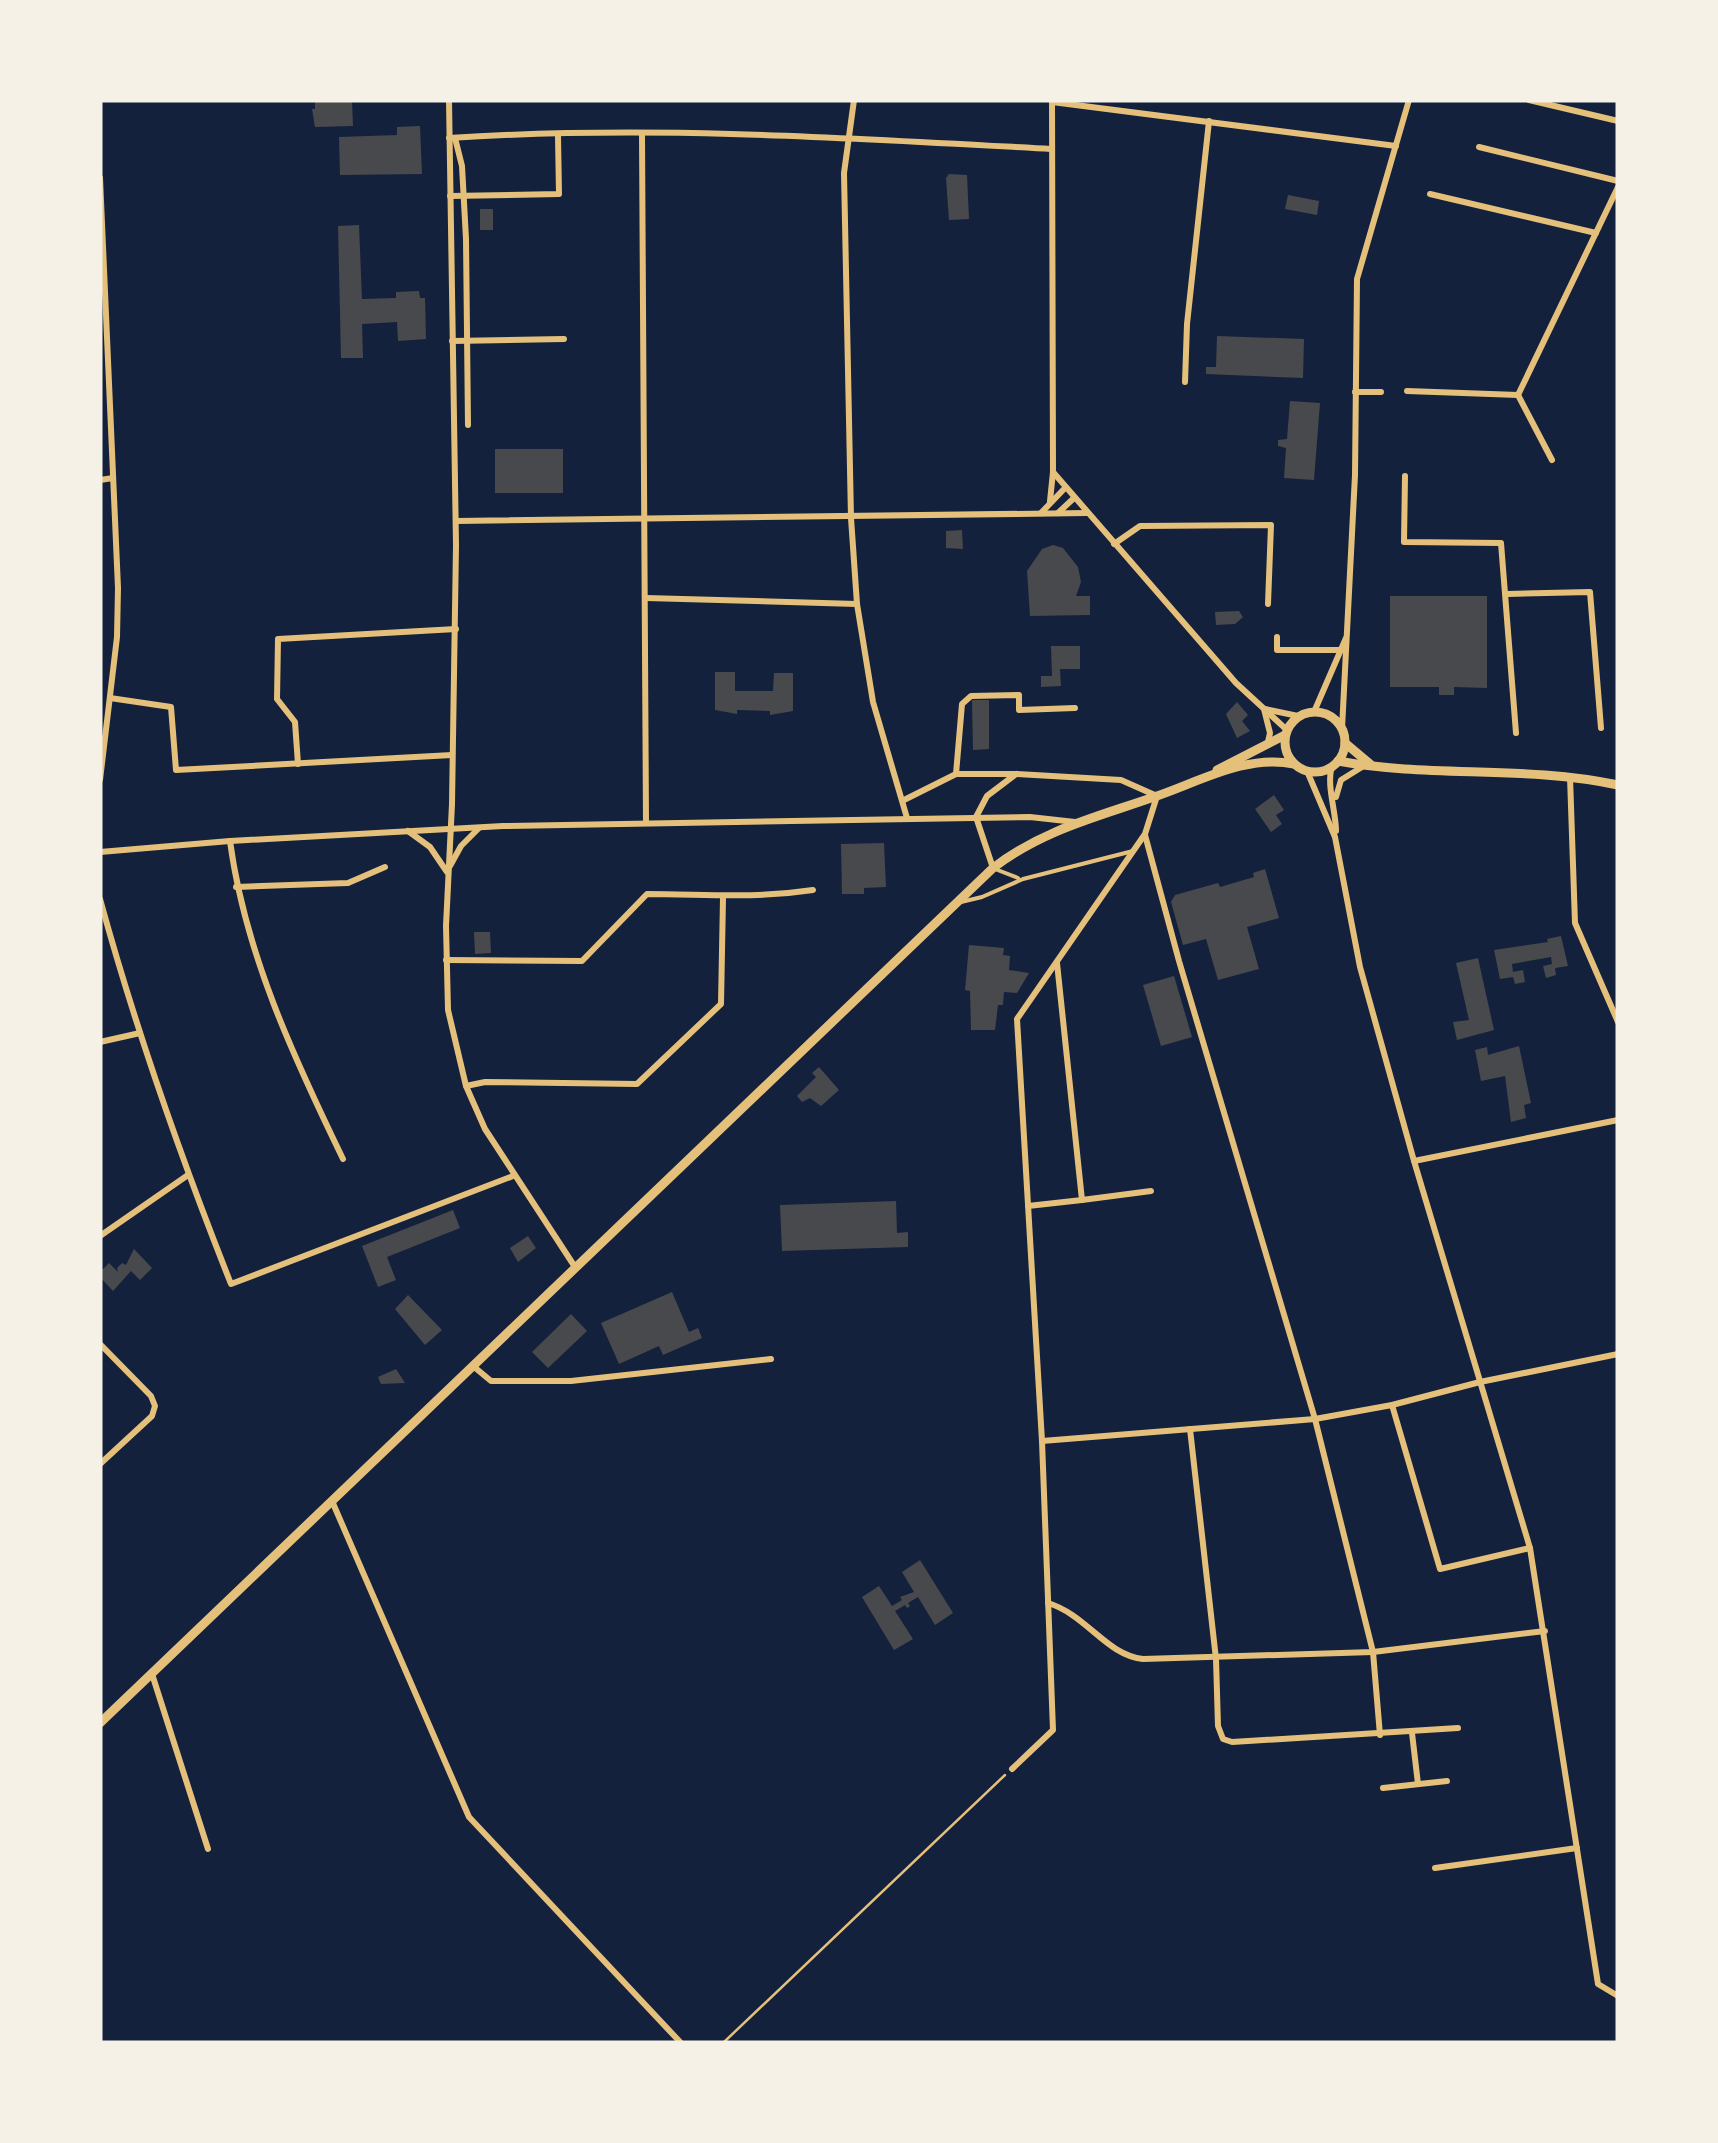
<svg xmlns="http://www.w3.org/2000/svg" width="1718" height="2143" font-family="Quicksand,sans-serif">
	<rect width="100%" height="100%" fill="#14213d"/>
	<g fill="#48494c">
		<polygon points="315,100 352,100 353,126 315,127 312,109 315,109"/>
		<polygon points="420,126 422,174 340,175 339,137 397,135 397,127"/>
		<polygon points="949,174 967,175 969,219 949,220 946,178"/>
		<polygon points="1288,195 1319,201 1317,215 1285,209"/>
		<rect x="480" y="209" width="13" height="21"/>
		<polygon points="359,225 362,299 396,298 396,292 419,291 420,298 425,298 426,339 398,341 397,322 362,324 363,358 341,358 338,226"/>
		<polygon points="1217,336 1304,339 1303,378 1206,374 1206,367 1216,367"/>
		<polygon points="1290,401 1320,403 1314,480 1284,478 1286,448 1278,446 1278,440 1287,439"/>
		<rect x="495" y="449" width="68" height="44"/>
		<polygon points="962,530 963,549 946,548 946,531"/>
		<polygon points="1053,545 1063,548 1078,567 1081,582 1076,596 1090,596 1090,615 1030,616 1027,571 1042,549"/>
		<polygon points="1390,596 1487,596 1487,688 1454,687 1454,695 1439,695 1439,687 1390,687"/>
		<polygon points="1239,611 1243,617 1235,624 1216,625 1215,612"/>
		<polygon points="1051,646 1080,646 1080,669 1060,669 1061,686 1041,687 1041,676 1052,676"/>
		<polygon points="715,672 735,672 735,691 773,691 774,673 793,673 793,711 770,715 770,711 737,710 737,714 715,710"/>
		<polygon points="972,700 989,700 989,749 973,750"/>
		<polygon points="1237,702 1248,715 1242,721 1250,731 1237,738 1226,714"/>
		<polygon points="1274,795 1284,810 1276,815 1282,824 1271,832 1255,809"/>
		<polygon points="884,843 886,887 864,888 864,894 842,894 841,844"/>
		<polygon points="1265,869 1279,918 1247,927 1259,969 1218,980 1206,939 1183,945 1171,902 1175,895 1218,883 1220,887 1254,877 1253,873"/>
		<polygon points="474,932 490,932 491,953 475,954"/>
		<polygon points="1561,936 1568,966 1555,968 1556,975 1546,978 1543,966 1552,964 1551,957 1512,964 1513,972 1523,970 1525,982 1515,984 1513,977 1500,979 1494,950 1548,942 1547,939"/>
		<polygon points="969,945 1004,948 1003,955 1010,956 1009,970 1029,973 1017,993 1004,992 1003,1005 998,1005 995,1030 971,1030 970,991 965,990"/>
		<polygon points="1478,958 1494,1030 1457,1040 1453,1022 1469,1020 1456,963"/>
		<polygon points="1174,976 1192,1037 1161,1046 1143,985"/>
		<polygon points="1519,1046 1531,1103 1524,1105 1526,1118 1511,1122 1505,1076 1481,1081 1475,1050 1487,1047 1488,1055"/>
		<polygon points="819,1067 839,1090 821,1106 810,1098 802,1102 797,1096 816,1077 812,1073"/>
		<polygon points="896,1201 897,1233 908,1232 908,1247 782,1251 780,1205"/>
		<polygon points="453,1210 460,1228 387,1257 396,1280 378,1287 362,1246"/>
		<polygon points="528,1236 536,1248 518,1262 510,1248"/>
		<polygon points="134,1249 152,1268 140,1280 131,1271 113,1291 100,1277 100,1272 109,1263 118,1272 117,1268 122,1263 126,1265"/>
		<polygon points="672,1292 689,1332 698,1328 702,1338 663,1355 659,1346 619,1364 601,1323"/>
		<polygon points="408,1295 442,1330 425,1345 395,1309"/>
		<polygon points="571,1314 587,1331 548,1368 532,1352"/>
		<polygon points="396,1369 405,1383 381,1384 378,1377"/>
		<polygon points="920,1560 953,1613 935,1625 918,1597 908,1603 910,1606 907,1608 905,1605 895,1611 913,1639 894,1650 862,1597 879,1586 892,1606 902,1600 900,1597 914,1592 902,1572"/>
	</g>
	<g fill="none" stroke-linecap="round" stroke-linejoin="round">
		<polyline stroke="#e5c07b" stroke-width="2.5" points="723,2043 1005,1775"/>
		<g stroke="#e5c07b" stroke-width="4">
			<polyline points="995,869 1018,878"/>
			<polyline points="961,902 982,897 1023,879 1133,851"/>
		</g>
		<g stroke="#e5c07b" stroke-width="6">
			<polyline points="449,100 456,545 452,804 446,926 448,1010 466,1086 485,1129 575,1267"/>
			<polyline points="854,100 844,173 851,518 857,604 873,702 907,818"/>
			<polyline points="1529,100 1618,121"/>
			<polyline points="1052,102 1396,146"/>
			<polyline points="642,135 646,823"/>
			<path d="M 449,138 C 649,125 852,138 1051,149"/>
			<polyline points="455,138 462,166 466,239 468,425"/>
			<polyline points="1479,147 1618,181"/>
			<polyline points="100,178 118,588 117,637 100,780"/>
			<polyline points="1430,194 1596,233"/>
			<polyline points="450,196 559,194 558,136"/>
			<polyline points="452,341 564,339"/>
			<polyline points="1185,382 1187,324 1209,121"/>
			<polyline points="1407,391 1518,395 1618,187"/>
			<polyline points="1355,392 1381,392"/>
			<polyline points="1518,395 1552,460"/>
			<polyline points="1053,472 1236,683 1287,730"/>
			<polyline points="1405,476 1404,542 1501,543 1516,733"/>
			<polyline points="100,480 113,478"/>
			<polyline points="1050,501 1053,472 1052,100"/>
			<polyline points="1041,513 1065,488"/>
			<polyline points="1058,513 1074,498"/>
			<polyline points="456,521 1087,513"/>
			<polyline points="1114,544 1140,526 1271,525 1268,604"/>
			<polyline points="1507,594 1590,592 1601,728"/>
			<polyline points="646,598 857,604"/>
			<polyline points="1277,637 1277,650 1341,650"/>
			<polyline points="110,698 171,707 176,770 452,755"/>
			<polyline points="1264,709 1270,733 1268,742"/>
			<polyline points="1265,709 1298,716"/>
			<polyline points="1314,712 1346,638"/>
			<polyline points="1342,729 1355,475 1357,279 1409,100"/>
			<polyline points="298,764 295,722 277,699 278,639 456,629"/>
			<path d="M 1332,766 C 1326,785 1336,811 1336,831"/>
			<polyline points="1307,771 1335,837 1360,967 1414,1161 1530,1548 1598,1984 1618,1996"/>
			<polyline points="956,774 962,704 971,696 1019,695 1019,710 1075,708"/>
			<polyline points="1570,777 1575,923 1618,1022"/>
			<polyline points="1336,797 1341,780 1362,767"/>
			<polyline points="904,800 956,774 1017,774 1121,780 1157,796 1145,834 1017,1019 1042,1441 1053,1730 1012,1769"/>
			<polyline points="408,831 430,847 447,872"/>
			<polyline points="1145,835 1179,961 1315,1419 1373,1652 1380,1735"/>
			<path d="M 230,841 C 245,953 294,1058 343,1159"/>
			<polyline points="100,852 230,841 503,826 1030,817 1075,822"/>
			<polyline points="450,866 461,846 478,829"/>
			<polyline points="993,868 976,817 987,796 1016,774"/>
			<polyline points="236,887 348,883 385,867"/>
			<path d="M 100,899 C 136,1030 181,1158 231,1284 L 513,1176"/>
			<path d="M 446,960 L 582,961 L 647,894 C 705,894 753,899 813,890"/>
			<polyline points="100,1042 140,1033"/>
			<polyline points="466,1086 485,1082 637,1084 721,1004 723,898"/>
			<polyline points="1414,1161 1618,1120"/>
			<polyline points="1082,1200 1151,1191"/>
			<polyline points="1028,1206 1082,1200 1057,963"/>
			<polyline points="100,1236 188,1175"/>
			<polyline points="100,1344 151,1396 155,1406 152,1416 100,1464"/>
			<polyline points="473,1366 491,1381 571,1381 771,1359"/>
			<polyline points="1392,1405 1440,1569 1530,1548"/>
			<polyline points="1190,1429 1216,1659 1218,1726 1223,1739 1232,1742 1458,1728"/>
			<polyline points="1042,1441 1315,1419 1392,1405 1480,1382 1618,1354"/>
			<polyline points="332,1501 469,1817 681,2043"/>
			<path d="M 1048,1603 C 1087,1615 1106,1655 1143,1659 L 1373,1652 L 1545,1631"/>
			<polyline points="152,1674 208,1849"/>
			<polyline points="1412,1733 1418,1784"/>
			<polyline points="1383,1788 1447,1781"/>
			<polyline points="1435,1868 1577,1848"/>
		</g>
		<g stroke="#e5c07b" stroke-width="9">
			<circle cx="1315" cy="742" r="30"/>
			<polyline points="1345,743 1370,764"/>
			<path d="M 1338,761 C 1430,778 1526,765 1618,785"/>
			<polyline points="1217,770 1285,735"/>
			<path d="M 100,1723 L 993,868 C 1042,830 1097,817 1154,797 C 1199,782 1246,754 1294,764"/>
		</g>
	</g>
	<rect width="1718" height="2143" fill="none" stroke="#f6f1e7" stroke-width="205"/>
</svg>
